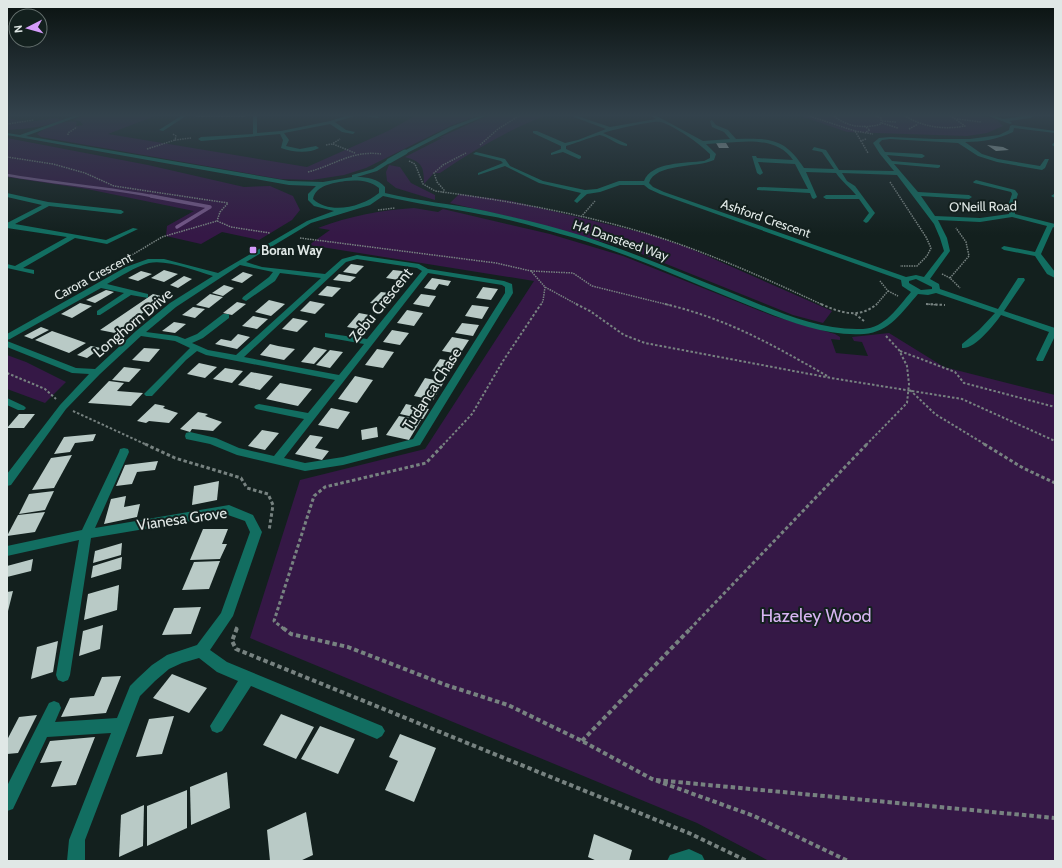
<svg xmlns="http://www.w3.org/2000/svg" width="1062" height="868" font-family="Cabin,sans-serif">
	<rect width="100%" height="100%" fill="#13201e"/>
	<g fill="#351846">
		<path d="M 89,114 L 160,114 L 108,134 L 307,167 L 388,131 L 418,114 L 481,114 L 450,126 L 366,168 L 344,175 L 312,180 L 280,179 L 41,137 L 37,134 C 48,126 64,120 77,122 L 76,126 L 83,125 L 80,121 L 73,120 Z"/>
		<path d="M 492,114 L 549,114 C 510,129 475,149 440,173 L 434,173 L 424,184 C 424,166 422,162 405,157 L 444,137 L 436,139 Z"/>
		<polygon points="795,114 972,114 996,119 1003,126 987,133 967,136 847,132"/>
		<path d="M 7,118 L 28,122 L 55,118 L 63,120 C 44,127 27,129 7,130 Z"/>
		<polygon points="7,138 148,165 244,187 270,186 293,196 300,210 292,220 259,240 222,232 201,244 166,236 167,226 194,211 87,189 7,177"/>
		<polygon points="389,165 400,167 411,183 435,195 435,200 396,188 387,181 386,172"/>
		<polygon points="459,194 511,201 648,234 689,248 832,311 823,323 793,315 629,249 519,219 450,203"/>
		<path d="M 414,208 L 438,212 L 443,209 L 550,234 L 623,256 L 773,316 L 835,334 L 840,337 L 840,340 L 831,339 L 836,353 L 868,356 L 862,342 L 854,341 L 852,337 L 889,333 L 944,367 L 1055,395 L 1055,861 L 769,861 L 697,823 L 250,638 L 300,480 L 425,449 L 534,281 L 309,245 L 330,230 L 318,228 C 350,216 381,210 414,208 Z"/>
		<polygon points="7,355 26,362 66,382 45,403 7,389"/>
	</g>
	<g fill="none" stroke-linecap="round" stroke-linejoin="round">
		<path stroke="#755789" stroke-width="2.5" d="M 7,175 C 57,184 107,187 157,197"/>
		<polyline stroke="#755789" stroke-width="3.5" points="151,196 210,207 177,227"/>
	</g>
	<g fill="#b9cac6">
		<polygon points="716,143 726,143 729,148 719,148"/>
		<polygon points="987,145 1003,147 1009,150 996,151"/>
		<polygon points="351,264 364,266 356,274 343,272"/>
		<polygon points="164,270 178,274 164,282 151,278"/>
		<polygon points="393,270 411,272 405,281 386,278"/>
		<polygon points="141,271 152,274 138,281 128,278"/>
		<polygon points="243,272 253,275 242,283 231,280"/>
		<polygon points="339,274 356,277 350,282 333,280"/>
		<polygon points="184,276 192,279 178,288 170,285"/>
		<polygon points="432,278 451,281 448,286 439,284 435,290 424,288"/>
		<polygon points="224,285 234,288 223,296 212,293"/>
		<polygon points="327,286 341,288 332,297 318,295"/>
		<polygon points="483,287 498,289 491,300 476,298"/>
		<polygon points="106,290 114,292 95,303 86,300"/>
		<polygon points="381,292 397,294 387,306 370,303"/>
		<polygon points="153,294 161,296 154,301 158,302 115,333 100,330"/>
		<polygon points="210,294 223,297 209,308 196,305"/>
		<polygon points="421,294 436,296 429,307 413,304"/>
		<polygon points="269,300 285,304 271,316 255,312"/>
		<polygon points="310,301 325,304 315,314 300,311"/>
		<polygon points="237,302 246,304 232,315 223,313"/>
		<polygon points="80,303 92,306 72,318 61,314"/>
		<polygon points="472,305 489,307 482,319 465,316"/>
		<polygon points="193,307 205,309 195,318 182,315"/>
		<polygon points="407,310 423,313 414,326 397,323"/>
		<polygon points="359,313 375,316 363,330 347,327"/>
		<polygon points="253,316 268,319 257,329 242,326"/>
		<polygon points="293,318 308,321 297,332 282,329"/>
		<polygon points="174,322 186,324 175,333 162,331"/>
		<polygon points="462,323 479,325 473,336 455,333"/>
		<polygon points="41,327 49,330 32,339 24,336"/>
		<polygon points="392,330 409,333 400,345 383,342"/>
		<polygon points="52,331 75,339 86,343 69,353 35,340"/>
		<polygon points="238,334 250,337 237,349 215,344 221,339 231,341"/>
		<polygon points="452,337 469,340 460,354 442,351"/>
		<polygon points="270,344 278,346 295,349 284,360 260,355"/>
		<polygon points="91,346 101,348 87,358 77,355"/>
		<polygon points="314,347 327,350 314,364 301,362"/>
		<polygon points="144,348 160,349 149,362 132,360"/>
		<polygon points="377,349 394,352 383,368 365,365"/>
		<polygon points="330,350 343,352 330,368 316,365"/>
		<polygon points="440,359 457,362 449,374 432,371"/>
		<polygon points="199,363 217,367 205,378 187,374"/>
		<polygon points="124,367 141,369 129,382 112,380"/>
		<polygon points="225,368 243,371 232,383 213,379"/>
		<polygon points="251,372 273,376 260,390 238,385"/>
		<polygon points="355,376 373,380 357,403 338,399"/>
		<polygon points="425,378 444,382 433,400 414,396"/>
		<polygon points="109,381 124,383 117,391 143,393 131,406 88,403"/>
		<polygon points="280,383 312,389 298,406 266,399"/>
		<polygon points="155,404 165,406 163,408 178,413 169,423 149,421 146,423 137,421"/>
		<polygon points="406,404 429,409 423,419 400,414"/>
		<polygon points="331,408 350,412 338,429 318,425"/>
		<polygon points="198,412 208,414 205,416 222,422 213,431 192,429 190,432 180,429"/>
		<polygon points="19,414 35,414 24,428 7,428"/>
		<polygon points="399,416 421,420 409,440 386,435"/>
		<polygon points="377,427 378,437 362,440 361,430"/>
		<polygon points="262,430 279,433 265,450 248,446"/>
		<polygon points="96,434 93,441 75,443 70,452 54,454 64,437"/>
		<polygon points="310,435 323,437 315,448 329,451 322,460 295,454"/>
		<polygon points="72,455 54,488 32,490 51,458"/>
		<polygon points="158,461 155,470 137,472 132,484 116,486 125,465"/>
		<polygon points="219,481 217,500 192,505 194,486"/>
		<polygon points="54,491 45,510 19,514 29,494"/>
		<polygon points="126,496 124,507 140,504 137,517 104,524 111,499"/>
		<polygon points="45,512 35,532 7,536 18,515"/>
		<polygon points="203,529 228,529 222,544 227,544 220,559 190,560"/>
		<polygon points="122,543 121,555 93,563 95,551"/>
		<polygon points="122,557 121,569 91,578 93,566"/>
		<polygon points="33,559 31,571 7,577 7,566"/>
		<polygon points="220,561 209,589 182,590 194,562"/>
		<polygon points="119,585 117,610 84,620 88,594"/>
		<polygon points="13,591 8,611 7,611 7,592"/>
		<polygon points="201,607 191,634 162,635 174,608"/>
		<polygon points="103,625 100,649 79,656 83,631"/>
		<polygon points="58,641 53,672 31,679 37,647"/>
		<polygon points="172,674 207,688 189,713 153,698"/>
		<polygon points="121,676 106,713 61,717 70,698 94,696 102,677"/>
		<polygon points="281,714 314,727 296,759 263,745"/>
		<polygon points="37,715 18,753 7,754 7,740 19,717"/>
		<polygon points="174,716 162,754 136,757 149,719"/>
		<polygon points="320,726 355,739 338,774 301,759"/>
		<polygon points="400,734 436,748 414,802 385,790 398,761 389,757"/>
		<polygon points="95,737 76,785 51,787 62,761 40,763 50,741"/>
		<polygon points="227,772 230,808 191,825 190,787"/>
		<polygon points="187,790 187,828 147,846 147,806"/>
		<polygon points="144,805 143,846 119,857 121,815"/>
		<polygon points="306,812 313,855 300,861 270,861 267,830"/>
		<polygon points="594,834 632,850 629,861 597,861 588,857"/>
	</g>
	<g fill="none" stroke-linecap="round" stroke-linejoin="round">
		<g stroke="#778280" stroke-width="1.5" stroke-dasharray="1.5 1" stroke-linecap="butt">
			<polyline points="803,114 855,131 861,141"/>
			<polyline points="817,114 834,115"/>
			<path d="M 835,114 L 834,116 C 847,127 865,129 881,124 L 881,118 L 872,114"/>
			<path d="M 902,114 C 921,127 943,130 965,126 L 948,114"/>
			<polyline points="196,116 245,116"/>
			<polyline points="957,119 981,122"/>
			<polyline points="882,121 896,122"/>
			<polyline points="882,123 898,128"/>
			<polyline points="7,124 34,120"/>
			<polyline points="864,126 870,130 866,132"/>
			<polyline points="909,129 918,124"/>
			<polyline points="855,131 873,134"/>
			<polyline points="173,134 176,136 175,140 191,138"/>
			<polyline points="68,135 68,133 77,127"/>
			<polyline points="866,139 861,141 868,153"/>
			<polyline points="333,144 355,153"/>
			<polyline points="326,145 332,144 340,139"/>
			<polyline points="480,145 498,129 522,114"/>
			<polyline points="147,149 175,140"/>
			<polyline points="7,157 53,164 85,173 114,186 228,203 220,212 217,221"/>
			<path d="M 409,161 L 415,164 L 423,184 L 435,191 C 510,201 585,214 658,237 C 714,255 769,280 823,305"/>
			<path d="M 308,172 C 335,165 352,150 381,154"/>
			<polyline points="890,182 926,237 931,248 927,256 917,266 900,266"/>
			<polyline points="443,193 444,190 437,182 434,173 443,165 466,153"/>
			<polyline points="378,210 395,208"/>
			<polyline points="581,217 595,201"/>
			<polyline points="300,238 496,263 531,271 545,287 578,305"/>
			<polyline points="132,255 162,237 217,221 231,227 270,233"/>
			<polyline points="531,271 573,273 592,286 669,305"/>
			<polyline points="942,274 950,278 960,288"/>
			<polyline points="950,278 969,256 966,242 956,228"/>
			<polyline points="888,291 898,296"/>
			<polyline points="926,304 938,305"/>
			<polyline points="541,305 543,301 545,287"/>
			<polyline points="876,305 888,291 880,281"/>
		</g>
		<g stroke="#778280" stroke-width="2" stroke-dasharray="2.5 2" stroke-linecap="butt">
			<polyline points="576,304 590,311 624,335 645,343 831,378 962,399 1055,441"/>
			<path d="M 665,304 C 728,319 773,345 829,377"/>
			<path d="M 821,304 C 841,313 859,319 877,304"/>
			<polyline points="926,304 945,305"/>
			<polyline points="855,314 864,321"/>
			<polyline points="900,351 955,372 964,383 1055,407"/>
			<polyline points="7,373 45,389 56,399"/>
			<polyline points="910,390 935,414 986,445"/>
			<polyline points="73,411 147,445"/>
			<polyline points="443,445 472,414 503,361 541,304"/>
			<polyline points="866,445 907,403 909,384 907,366 899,350 886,336"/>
		</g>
		<g stroke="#778280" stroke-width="3" stroke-dasharray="3.5 2.5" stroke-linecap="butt">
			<polyline points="145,444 175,458 241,478 247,488 268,494 273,505 269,531"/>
			<polyline points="984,444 1023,468 1055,483"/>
			<polyline points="236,629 237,627"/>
			<polyline points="284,629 274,621 314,496 325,487 426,463 444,444"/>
			<polyline points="690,629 867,444"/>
		</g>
		<g stroke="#778280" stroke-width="4" stroke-dasharray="4.5 3" stroke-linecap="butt">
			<polyline points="237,628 232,641 236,649 691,834 747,861"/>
			<polyline points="283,628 291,634 348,647 446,685 508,705 582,741 652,779 754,816 848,861"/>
			<polyline points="582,741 691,628"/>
			<polyline points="656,780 1055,818"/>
		</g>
		<g fill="#126e61" fill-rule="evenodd">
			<path d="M 79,114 L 85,114 L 26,136 L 289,181 L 323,182 L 352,177 L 352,175 L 373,169 L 389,159 L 391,160 L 391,162 L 377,171 L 357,177 C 367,177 378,179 385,187 L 385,193 C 418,201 452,204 486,211 C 518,218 552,226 583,236 C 632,252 679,272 727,291 C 770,308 815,331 863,329 C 885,328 898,307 911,292 L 902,286 L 901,280 L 660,194 L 649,189 L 644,185 L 620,185 L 600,192 L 587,194 L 577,203 L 574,201 L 581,193 L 539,183 L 505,166 L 478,175 L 478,173 L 503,163 L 501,161 L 473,154 L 476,152 L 505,159 L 510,166 L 543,181 L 585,190 L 597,189 L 619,181 L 644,181 C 651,162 686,163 704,161 L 710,158 L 710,154 C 699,143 676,127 661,122 C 655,120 611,130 603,133 L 627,144 L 627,146 C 618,146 609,137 600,135 C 597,135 573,144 566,146 L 566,149 L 581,156 L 581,158 L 579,159 L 563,152 L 551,155 L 551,153 L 561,149 L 561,146 L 533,133 L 533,131 L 537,131 L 565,143 L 578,140 L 606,129 L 574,117 L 574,115 L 610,127 L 656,119 L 648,114 L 653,114 L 703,141 L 730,139 L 724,132 L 712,127 L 710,121 L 712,120 L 716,125 L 728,130 L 736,139 C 770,138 785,138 804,168 L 834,169 L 822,152 L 812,150 L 814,147 L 826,150 L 839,170 L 894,171 L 880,154 L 873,143 L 879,138 L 890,137 L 935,139 L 970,139 L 999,135 L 1009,130 L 1010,126 L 1012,125 L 1055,131 L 1055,133 L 1014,128 L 1013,132 C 998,139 982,142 965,142 L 982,154 L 998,159 L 1040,166 L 1045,159 L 1049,159 L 1045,168 L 1042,170 L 997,162 L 978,156 L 958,143 L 890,139 L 882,140 L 879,143 L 885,152 L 922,154 L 925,156 L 922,158 L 887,155 L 892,161 L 940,165 L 940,167 L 938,168 L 894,164 L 918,192 L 969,195 L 972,197 L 969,199 L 921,196 L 935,216 L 980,218 L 1009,214 L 1009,203 L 1012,194 L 1011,192 L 974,183 L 973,182 L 976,180 L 1015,190 L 1018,194 L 1015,203 L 1015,214 L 1055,224 L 1055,228 L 1053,227 L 1041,254 L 1055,272 L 1055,278 L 1047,274 L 1035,256 L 1004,250 L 1001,248 L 1004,246 L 1035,252 L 1047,226 L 1012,217 L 980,222 L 938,220 L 947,238 L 950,251 L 930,279 L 939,284 L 940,289 L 998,309 L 1018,278 L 1024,278 L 1025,280 L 1004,311 L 1055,328 L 1055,336 L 1043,361 L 1037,361 L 1036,359 L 1049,332 L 1001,315 C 995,324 974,350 962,348 L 962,344 L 979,330 L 995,313 L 936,293 L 928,295 L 918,294 C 902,312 890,332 864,334 C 819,337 774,315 733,299 C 681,278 629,254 575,238 C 546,230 515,220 484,215 C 450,208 417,204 383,196 L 370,205 L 311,223 L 246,262 L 262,267 L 325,274 L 342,259 L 357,255 L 419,264 L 428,269 L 504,281 L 512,284 L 513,293 L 420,445 L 343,465 L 305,471 L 237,455 L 210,444 L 186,439 L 185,436 L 186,433 L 190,432 L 216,438 L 239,448 L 274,456 L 304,419 L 256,409 L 254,407 L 256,405 L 259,404 L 308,413 L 335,380 L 206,355 L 197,351 L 186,360 L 152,396 L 146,396 L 144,394 L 190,348 L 175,341 L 141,336 L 100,374 L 66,409 L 11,485 L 7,486 L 7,474 L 60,405 L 89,374 L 72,373 L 7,347 L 7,341 L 76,368 L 95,369 L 136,331 L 170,303 L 213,276 C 196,271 166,259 149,263 C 134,267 120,277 107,284 L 148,294 L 148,298 L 131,295 L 100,315 L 97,315 L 97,311 L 124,293 L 101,288 L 10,339 L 7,340 L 7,334 L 126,267 L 148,259 L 164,259 L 218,273 L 307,221 L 334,211 L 314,206 L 308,200 L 308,194 L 316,186 L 289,185 L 7,135 L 7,133 L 20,135 ZM 737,142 C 757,140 781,142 793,160 L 757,158 L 756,156 L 752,156 L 757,173 L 760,175 L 763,173 L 758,162 L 795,164 L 808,189 L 759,187 L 757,188 L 757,190 L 810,193 L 812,198 L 814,199 L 817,197 L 806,172 L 836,173 C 842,182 850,187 856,195 L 826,195 L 823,197 L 826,199 L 859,199 L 869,213 L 863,221 L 866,223 L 868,222 L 875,213 L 855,186 L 847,181 L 842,173 L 897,175 L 934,224 L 940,238 L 944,251 L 924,277 L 916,275 L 906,277 L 664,192 L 653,187 L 649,183 C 655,163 697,168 714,160 L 716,154 L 706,144 ZM 345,181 C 357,180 369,180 379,188 L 379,193 C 362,207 330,215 313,199 C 316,185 333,183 345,181 ZM 357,259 L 417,268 L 422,271 L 367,339 L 325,333 L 325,337 L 364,344 L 339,375 L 244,357 L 346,262 ZM 240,265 L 273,272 L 269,277 L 243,297 L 242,299 L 246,301 L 275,281 L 280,273 L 321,278 L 236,355 L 208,350 L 192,343 L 203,338 L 229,318 L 229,314 L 223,314 L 197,334 L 185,339 L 177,336 L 146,332 L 176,307 ZM 428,273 L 502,285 L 505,287 L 505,293 L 413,439 L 343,457 L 305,463 L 284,458 ZM 916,279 L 932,287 L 932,289 L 921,290 L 909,283 L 909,281 Z"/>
			<polygon points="184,114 189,114 163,131 159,130"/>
			<path d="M 253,114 L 257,114 L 257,133 L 281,131 L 330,121 L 353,114 L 366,114 L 380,117 L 378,118 L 358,115 L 335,122 L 346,130 L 355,132 L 353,134 L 342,132 L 330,124 L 284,133 L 289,140 L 286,146 L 300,149 L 316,146 L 319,148 C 308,154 292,152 281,148 L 283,140 L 280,134 L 201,141 L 198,139 L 201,137 L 253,134 Z"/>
			<polygon points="485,114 490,114 454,129 407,153 402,152 450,127"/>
			<polygon points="983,114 989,114 1003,119 1037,114 1030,118 1009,121 1012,123 1010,124"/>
			<polygon points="1055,141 1055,147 1052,145"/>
			<polygon points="7,193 48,202 121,210 124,212 121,214 49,206 15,224 106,240 133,228 138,229 107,244 75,238 23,268 34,270 34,274 7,268 7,264 15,266 67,237 7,228 7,223 42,205 7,197"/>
			<polygon points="1054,194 1055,194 1055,198 1051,196"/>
			<polygon points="7,398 24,406 26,408 24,410 18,410 7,405"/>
			<polygon points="124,448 128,449 129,452 95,528 229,505 253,515 262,532 233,616 210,650 227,662 382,726 385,731 382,736 377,739 251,686 222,731 217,733 212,731 210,726 238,681 217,672 199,658 182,663 169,669 155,681 140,696 85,840 85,861 67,861 69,840 111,733 47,737 13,809 7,811 7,786 49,703 54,701 59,703 61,708 55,722 117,718 130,686 138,678 152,665 167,655 197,645 221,613 250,532 245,521 228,515 91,538 70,675 68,680 63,682 58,680 56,675 79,540 7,556 7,546 82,530 119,452 120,449"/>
			<polygon points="689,849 702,855 705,861 667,861 670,855"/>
		</g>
		<polyline stroke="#126e61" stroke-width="5" points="389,161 405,152"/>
	</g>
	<linearGradient id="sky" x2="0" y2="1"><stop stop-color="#0a1210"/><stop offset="0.49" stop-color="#33424c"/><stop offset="1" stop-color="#33424c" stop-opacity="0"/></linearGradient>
	<rect width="1062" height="235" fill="url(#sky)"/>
	<rect fill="#d59cfb" stroke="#13201e" stroke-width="1.5" x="249" y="246" width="8" height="8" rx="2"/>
	<g text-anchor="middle" stroke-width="4" stroke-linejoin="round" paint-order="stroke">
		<g font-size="13" fill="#e0e8e6" stroke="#13201e">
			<text transform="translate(983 206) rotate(-1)" y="5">O'Neill Road</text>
			<text transform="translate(766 218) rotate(19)" y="5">Ashford Crescent</text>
			<text transform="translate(621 240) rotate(19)" y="5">H4 Dansteed Way</text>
			<text transform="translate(93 276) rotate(-28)" y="5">Carora Crescent</text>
		</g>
		<g font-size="13" font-weight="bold" fill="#e0e8e6" stroke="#13201e" text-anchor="start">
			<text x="261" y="255">Boran Way</text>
		</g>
		<g font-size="15" fill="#e0e8e6" stroke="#13201e">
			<text transform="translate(381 305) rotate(-51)" y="5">Zebu Crescent</text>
			<text transform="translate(133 323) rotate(-40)" y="5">Longhorn Drive</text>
			<text transform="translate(432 389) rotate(-57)" y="5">Tudanca Chase</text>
			<text transform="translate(182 519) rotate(-8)" y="5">Vianesa Grove</text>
		</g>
		<g font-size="18" fill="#d8b5f2" stroke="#13201e">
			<text x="816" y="622">Hazeley Wood</text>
		</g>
	</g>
	<rect width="1062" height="868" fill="none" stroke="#e0e8e6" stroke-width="16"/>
	<g transform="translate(28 28) rotate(264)"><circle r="19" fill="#13201e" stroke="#65706e"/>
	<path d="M0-3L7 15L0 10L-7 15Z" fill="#d59cfb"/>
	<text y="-6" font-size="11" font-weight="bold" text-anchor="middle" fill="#e0e8e6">N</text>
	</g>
</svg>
